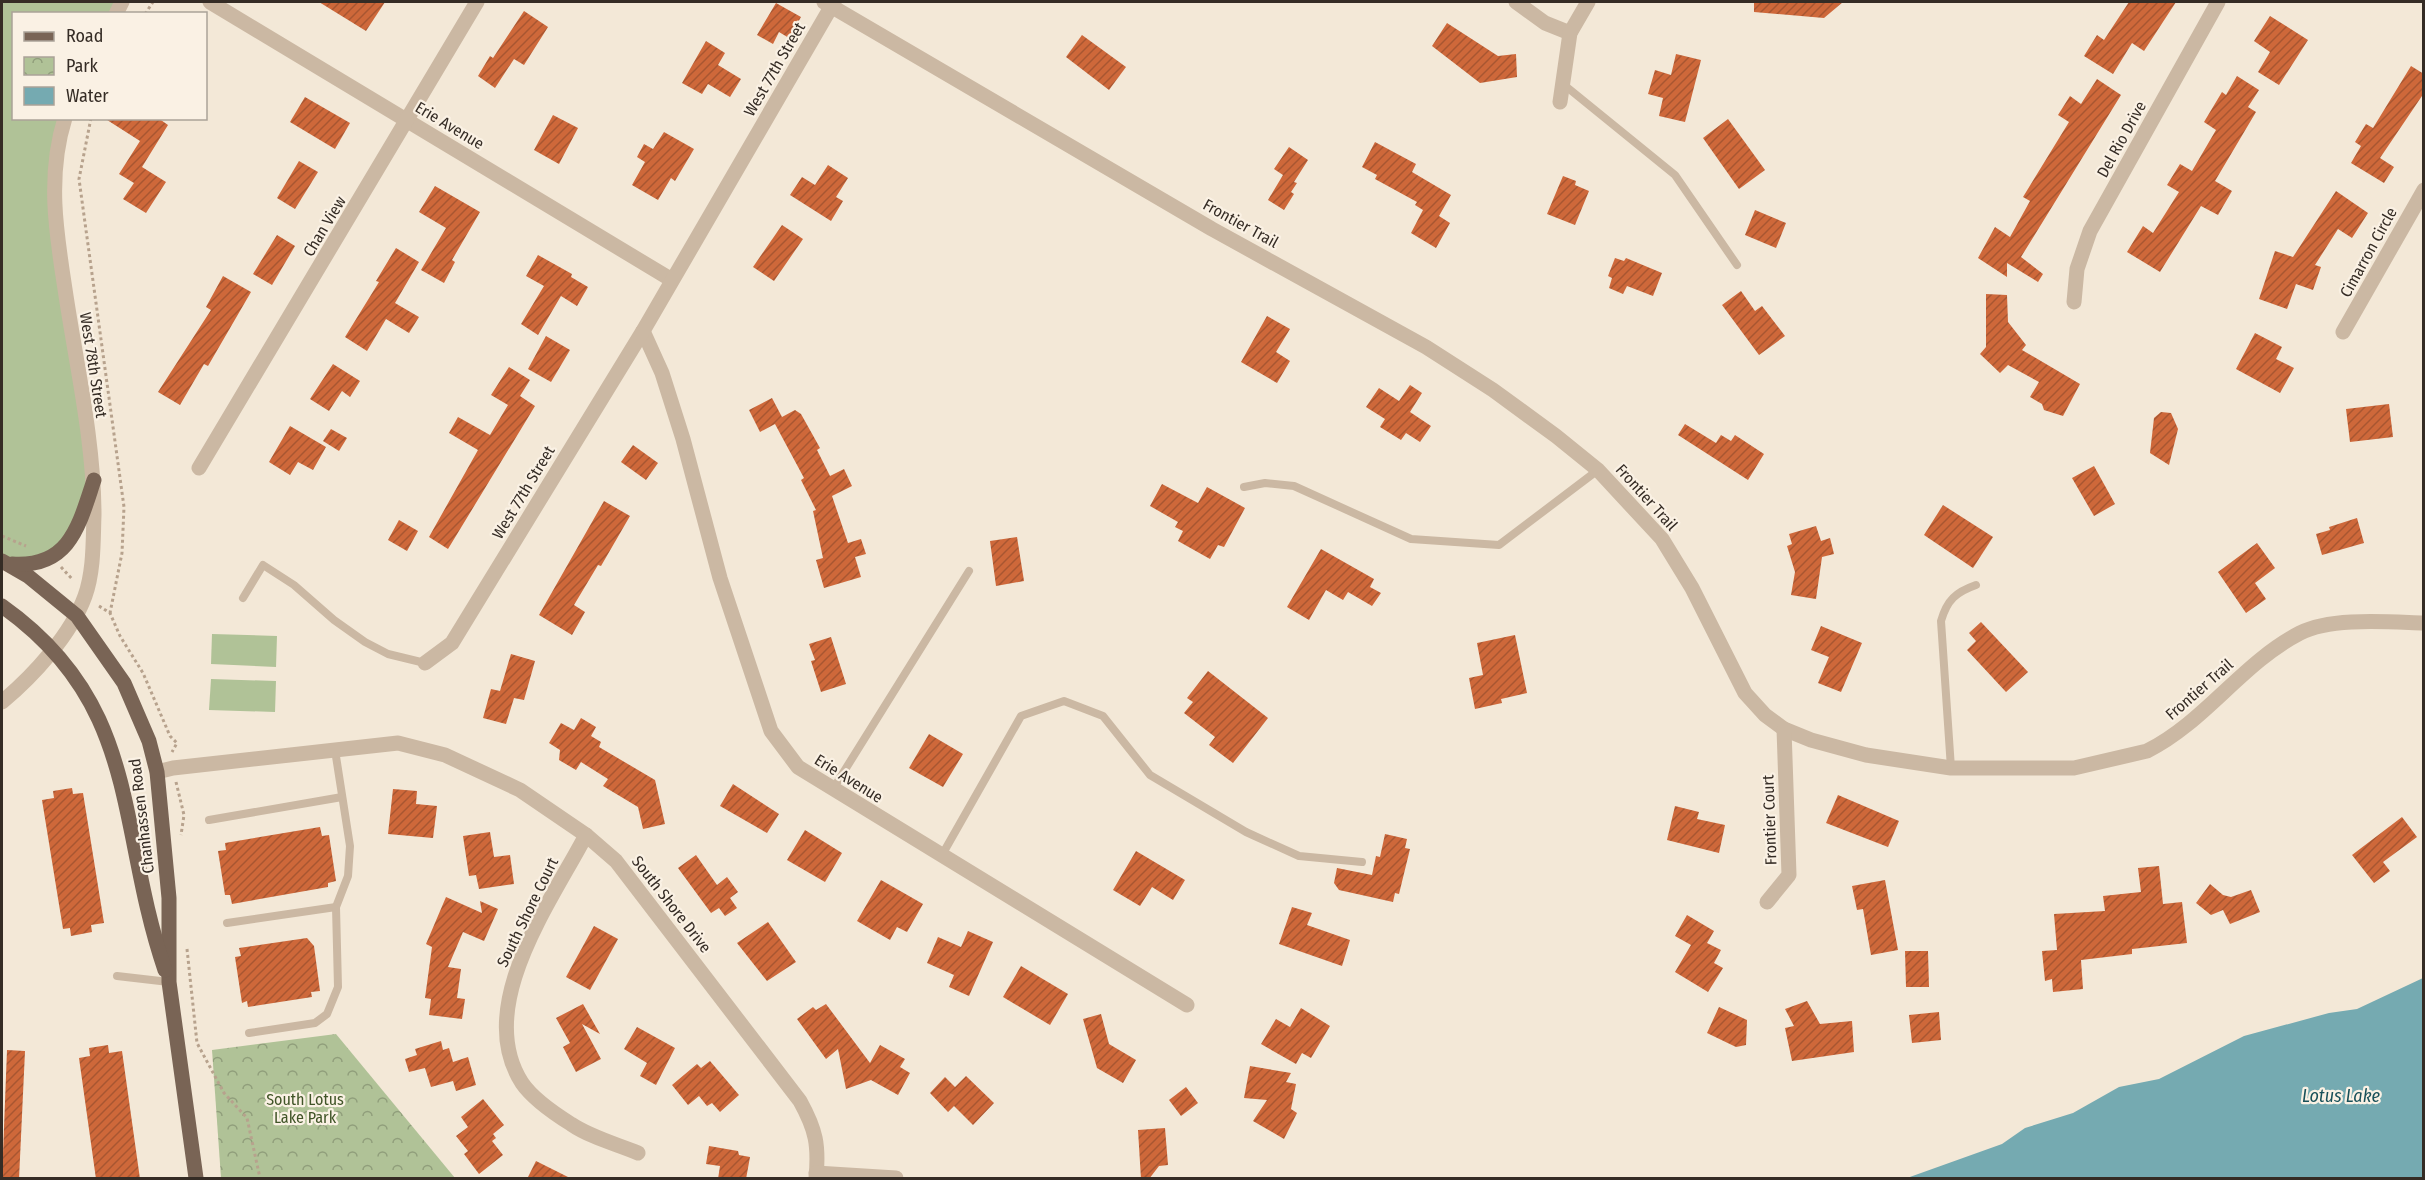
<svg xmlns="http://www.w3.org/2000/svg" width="2425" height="1180" font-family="'Fira Sans Condensed',sans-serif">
	<defs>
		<pattern id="park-crowns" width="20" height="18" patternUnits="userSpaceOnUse" patternTransform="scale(1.5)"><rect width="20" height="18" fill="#b0c297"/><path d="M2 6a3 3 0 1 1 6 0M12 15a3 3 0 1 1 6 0" fill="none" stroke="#909e7b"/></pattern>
		<pattern id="building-hatch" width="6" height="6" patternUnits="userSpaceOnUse" patternTransform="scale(1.5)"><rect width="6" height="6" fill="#ce683a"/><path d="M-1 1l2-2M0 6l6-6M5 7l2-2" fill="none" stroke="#a85631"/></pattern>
	</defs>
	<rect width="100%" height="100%" fill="#f3e8d7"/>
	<g fill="#b0c297">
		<polygon points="2,2 125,2 118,13 14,14 14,118 65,119 52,189 94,480 81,521 52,557 2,562"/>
		<polygon points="212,634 277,636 276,667 211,664"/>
		<polygon points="211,679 276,681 275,712 209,710"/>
	</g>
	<polygon fill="url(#park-crowns)" points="336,1034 455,1178 221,1178 212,1050"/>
	<polygon fill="#75aab1" points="2423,978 2423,1178 1907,1178 2002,1144 2025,1128 2073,1113 2119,1087 2159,1079 2244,1036 2329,1013 2357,1009"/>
	<g fill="url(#building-hatch)">
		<polygon points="319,2 385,2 366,31"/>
		<polygon points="1754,2 1843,2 1824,18 1754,12"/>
		<polygon points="2129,2 2176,2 2144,51 2132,43 2113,74 2084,56 2097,35 2104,40"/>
		<polygon points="776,3 801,17 789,38 779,32 773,44 757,35"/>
		<polygon points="524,11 548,27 524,65 514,59 495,88 478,76 490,56 493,58"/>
		<polygon points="2270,16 2308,40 2279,85 2258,72 2270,52 2254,41"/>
		<polygon points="1447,23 1498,56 1516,54 1517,77 1480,83 1432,46"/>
		<polygon points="1082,35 1126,67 1109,90 1066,57"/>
		<polygon points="706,41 725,53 718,65 741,79 730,97 708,84 702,94 682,83"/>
		<polygon points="1676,54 1701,60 1685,122 1659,116 1663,98 1648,94 1655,70 1671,75"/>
		<polygon points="2411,66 2424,74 2424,93 2380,158 2394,167 2384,183 2351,163 2361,146 2355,142 2366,124 2373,128"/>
		<polygon points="2237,76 2259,90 2248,107 2256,112 2215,181 2232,191 2218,215 2201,206 2160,272 2127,252 2143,226 2153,233 2179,192 2167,185 2180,164 2192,171 2216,130 2204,122 2222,92 2226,95"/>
		<polygon points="2097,79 2121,95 2021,257 2043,274 2038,282 2007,263 2007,277 1978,258 1995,227 2010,237 2030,201 2023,197 2069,122 2058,115 2070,96 2081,104"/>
		<polygon points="305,97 350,123 335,149 290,122"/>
		<polygon points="553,115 578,128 559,164 534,150"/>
		<polygon points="104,118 158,118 168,125 142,167 166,182 146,213 123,199 134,183 119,174 140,141"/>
		<polygon points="1728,119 1765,170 1739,189 1703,138"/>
		<polygon points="664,132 694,149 675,181 671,178 658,200 632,185 645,162 637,157 644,144 653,149"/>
		<polygon points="1375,142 1416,164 1412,172 1451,195 1439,216 1450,223 1436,248 1411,233 1423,210 1415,205 1417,202 1375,179 1377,175 1362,167"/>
		<polygon points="1289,147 1308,160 1294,182 1297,183 1291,192 1294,194 1284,210 1268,200 1283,175 1274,169"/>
		<polygon points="299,161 318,172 295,209 277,198"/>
		<polygon points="828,165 848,178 836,197 843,201 831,221 790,195 802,177 815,185"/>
		<polygon points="1563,176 1576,181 1575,185 1589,191 1575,225 1547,214"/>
		<polygon points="435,186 480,212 452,260 455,262 444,283 421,270 446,228 419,212"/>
		<polygon points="2336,191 2368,213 2352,238 2338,229 2315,265 2321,267 2313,290 2296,284 2287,309 2259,299 2275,251 2293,257"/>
		<polygon points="1755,210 1786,223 1776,248 1745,235"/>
		<polygon points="782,225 803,239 774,281 753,267"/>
		<polygon points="277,235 295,246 272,285 253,274"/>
		<polygon points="396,248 419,262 395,303 419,317 409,333 386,319 367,351 345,337 379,282 376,281"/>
		<polygon points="538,255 572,274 571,277 588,287 577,306 561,296 538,335 521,324 544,286 526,276"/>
		<polygon points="1615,258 1624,261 1626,258 1662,273 1653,296 1627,286 1623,294 1609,288 1612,278 1608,276"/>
		<polygon points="223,276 251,292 208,366 204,364 180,405 158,392 211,310 206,307"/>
		<polygon points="1741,291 1755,311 1762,306 1785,336 1759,355 1722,305"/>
		<polygon points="1986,294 2007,295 2008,322 2026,345 2022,350 2080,384 2063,416 2044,410 2042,404 2030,397 2039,382 2008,365 2000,373 1980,354 1986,347"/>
		<polygon points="1267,316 1290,329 1276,352 1290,361 1277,383 1241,362"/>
		<polygon points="2255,333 2282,347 2276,359 2294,368 2280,393 2236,369"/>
		<polygon points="546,336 570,350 551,382 528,369"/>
		<polygon points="333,364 360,381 350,397 342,391 329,411 310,399"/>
		<polygon points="509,367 530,380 520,396 535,406 448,549 429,537 478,450 449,433 458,417 490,435 508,405 491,395"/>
		<polygon points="1410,385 1422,393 1410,412 1431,426 1420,442 1406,433 1401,440 1380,427 1385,419 1366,407 1379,388 1399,401"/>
		<polygon points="772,398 782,417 795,410 801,414 820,448 817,450 830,476 844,469 852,486 832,496 848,543 861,539 866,554 855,557 861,577 824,588 816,560 823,558 813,511 816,510 801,480 804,478 775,424 760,432 749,410"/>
		<polygon points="2389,404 2393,437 2350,442 2346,409"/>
		<polygon points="2161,412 2171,413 2178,429 2169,465 2150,453 2154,418"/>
		<polygon points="1685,424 1716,443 1721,435 1731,441 1735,435 1764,454 1748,480 1678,435"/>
		<polygon points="290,426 326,447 313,470 298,462 290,475 269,462"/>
		<polygon points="331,429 347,438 339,451 323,441"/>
		<polygon points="633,445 658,463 646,480 621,462"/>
		<polygon points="2094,466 2115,504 2094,516 2072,478"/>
		<polygon points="1162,484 1198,503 1207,487 1245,508 1224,547 1218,545 1210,559 1178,541 1183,531 1175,527 1178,522 1150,506"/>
		<polygon points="604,501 630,516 601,566 598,565 574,605 585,612 572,635 539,615"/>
		<polygon points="1943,505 1993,537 1973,568 1924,535"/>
		<polygon points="2357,518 2364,543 2322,555 2316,534 2330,530 2329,527"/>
		<polygon points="399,520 418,531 407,551 388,540"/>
		<polygon points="1816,526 1821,541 1830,538 1834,554 1822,557 1816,599 1791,595 1795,572 1787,546 1792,544 1789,534"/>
		<polygon points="1017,537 1024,581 996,586 990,541"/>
		<polygon points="2257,543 2275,568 2255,583 2266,599 2246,613 2218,572"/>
		<polygon points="1321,549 1374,579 1370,587 1381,593 1372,606 1348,592 1343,600 1326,590 1309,620 1287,607"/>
		<polygon points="1981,622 2028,672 2006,692 1967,650 1976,641 1969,633"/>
		<polygon points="1821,626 1862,643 1841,692 1818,683 1829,657 1811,650"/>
		<polygon points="1515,635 1527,693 1501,699 1502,703 1475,709 1469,678 1483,675 1477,643"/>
		<polygon points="831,637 846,684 821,692 811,661 815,660 809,644"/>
		<polygon points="511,654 535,661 524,700 514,698 506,724 483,718 491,689 500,691"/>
		<polygon points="1208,671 1268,718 1233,763 1209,745 1215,737 1184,713 1193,702 1187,698"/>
		<polygon points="581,718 596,727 591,736 601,742 599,747 655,780 665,824 643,829 638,807 603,786 608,779 581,762 576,770 559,760 560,750 549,743 561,723 574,730"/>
		<polygon points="929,734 963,754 943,787 909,768"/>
		<polygon points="733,784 779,814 767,833 720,806"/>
		<polygon points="72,788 73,794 83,793 104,923 91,925 92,932 71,936 70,928 63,929 42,800 54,798 53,791"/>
		<polygon points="393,789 417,791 416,804 437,806 433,838 388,834"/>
		<polygon points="1838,795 1899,821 1888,847 1826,823"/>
		<polygon points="1675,806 1699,812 1697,819 1725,825 1719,853 1667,840"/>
		<polygon points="2402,817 2417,837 2383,862 2390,871 2374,883 2352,855"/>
		<polygon points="320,827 322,836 329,835 336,881 328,883 328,887 232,904 230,895 225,895 218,851 226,850 225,843"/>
		<polygon points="805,830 842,853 825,882 787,860"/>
		<polygon points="490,832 494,857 510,855 514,884 479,889 476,875 469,876 463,836"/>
		<polygon points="1385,834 1407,839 1405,848 1410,849 1399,894 1395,893 1393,902 1339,890 1334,883 1337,868 1372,875 1376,856 1380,857"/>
		<polygon points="1136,851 1185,880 1173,900 1152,887 1140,906 1113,890"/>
		<polygon points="696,855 717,885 727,877 738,892 730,898 737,908 725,916 719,908 711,913 678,868"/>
		<polygon points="2159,866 2163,904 2182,902 2187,943 2132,949 2132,954 2081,960 2083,989 2053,992 2052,979 2045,981 2042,951 2057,950 2054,914 2105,911 2103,896 2141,892 2138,868"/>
		<polygon points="881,880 923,904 907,932 897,927 890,940 857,921"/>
		<polygon points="1885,880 1898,950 1871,955 1863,909 1857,910 1852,886"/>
		<polygon points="2210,884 2223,895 2231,897 2251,890 2260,912 2230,924 2223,910 2211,915 2196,903"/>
		<polygon points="446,897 482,913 480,901 498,909 484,941 463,932 448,967 461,969 457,998 465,999 462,1019 429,1015 431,999 425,998 432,947 426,944"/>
		<polygon points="1292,907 1312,913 1307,925 1350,940 1342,966 1279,944"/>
		<polygon points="1687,915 1714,931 1707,943 1721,950 1714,963 1723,968 1708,992 1675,972 1691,945 1675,936"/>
		<polygon points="768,922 796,962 767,981 737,943"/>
		<polygon points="594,926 618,939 590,990 566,977"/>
		<polygon points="968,931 993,942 969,996 949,987 954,975 927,963 938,937 961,947"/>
		<polygon points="307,938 314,946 320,991 311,992 312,997 248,1007 247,1001 242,1003 235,957 241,956 239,948"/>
		<polygon points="1905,951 1928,951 1929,987 1906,987"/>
		<polygon points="1021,966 1068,994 1050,1025 1003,997"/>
		<polygon points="1807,1001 1820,1024 1852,1021 1854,1052 1792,1061 1785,1028 1794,1026 1785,1009"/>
		<polygon points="583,1004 600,1034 582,1024 601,1059 576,1072 563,1047 570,1043 556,1018"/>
		<polygon points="826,1004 870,1063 880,1045 905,1059 900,1067 910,1073 898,1095 871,1080 846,1089 838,1049 826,1059 797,1019 813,1007 816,1010"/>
		<polygon points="1719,1007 1747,1020 1746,1045 1736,1047 1707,1033"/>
		<polygon points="1301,1008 1330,1026 1311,1058 1302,1053 1296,1064 1261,1044 1276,1019 1290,1027"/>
		<polygon points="1939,1012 1941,1040 1912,1043 1909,1015"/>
		<polygon points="1101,1014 1109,1044 1136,1060 1123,1083 1097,1068 1083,1019"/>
		<polygon points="637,1027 675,1048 656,1085 640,1076 647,1063 624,1049"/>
		<polygon points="441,1041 443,1050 449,1048 453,1062 468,1057 476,1085 456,1091 453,1081 431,1087 425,1068 409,1072 405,1059 417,1055 415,1049"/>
		<polygon points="108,1045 109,1053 122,1051 140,1179 96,1179 79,1058 90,1056 89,1048"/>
		<polygon points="7,1050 25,1051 19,1179 2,1179"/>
		<polygon points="710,1061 739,1095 720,1112 712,1103 707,1106 699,1096 688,1105 672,1085 697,1064 701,1068"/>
		<polygon points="1250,1066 1291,1073 1286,1082 1296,1084 1291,1109 1297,1113 1284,1139 1253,1121 1267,1100 1244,1098"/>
		<polygon points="966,1076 994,1103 973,1125 954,1106 948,1112 930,1093 945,1077 955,1087"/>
		<polygon points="1186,1087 1198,1103 1181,1116 1169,1100"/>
		<polygon points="483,1099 504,1125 493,1134 496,1138 492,1141 503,1155 479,1174 464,1154 468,1151 456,1136 468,1127 461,1117"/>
		<polygon points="1165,1128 1168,1165 1159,1166 1149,1179 1141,1179 1138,1130"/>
		<polygon points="709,1146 738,1151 739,1155 750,1157 746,1179 718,1179 720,1166 706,1164"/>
		<polygon points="536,1161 572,1179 527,1179"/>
	</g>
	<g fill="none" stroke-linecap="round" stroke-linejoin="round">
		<g stroke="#b7a28d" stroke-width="3" stroke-dasharray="3 3" stroke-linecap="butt">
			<polyline points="145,14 153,2"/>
			<polyline points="91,118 79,179 124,507 122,553 110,613"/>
			<polyline points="2,536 26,546"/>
			<polyline points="61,567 73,580"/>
			<polyline points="99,606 110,613 120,636 143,673 170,736 177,743 172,752"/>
			<polyline points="176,782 184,815 181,835"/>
			<polyline points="187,949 197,1043 224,1093 247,1118 260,1178"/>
		</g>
		<g stroke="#cbb8a3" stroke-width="8">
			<polyline points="1563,84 1675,175 1737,265"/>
			<polyline points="1244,487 1265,483 1294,486 1411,539 1499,545 1598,470"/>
			<polyline points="243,598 263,565 294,585 334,620 365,642 388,654 425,663"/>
			<path d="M 1951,768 L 1941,621 C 1947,600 1956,592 1976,585"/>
			<polyline points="833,789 969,571"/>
			<polyline points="209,820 342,797"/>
			<polyline points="942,855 1021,716 1064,701 1103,716 1150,775 1246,832 1299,856 1362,862"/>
			<polyline points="227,923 336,907"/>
			<polyline points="117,976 169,982"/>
			<polyline points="249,1033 315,1023 327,1014 338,987 336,907 348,876 350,846 335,750"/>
		</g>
		<g stroke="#cbb8a3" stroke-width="15">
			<polyline points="210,2 672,280"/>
			<path d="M 824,2 L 1212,229 L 1426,347 L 1493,390 L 1556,436 L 1598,470 L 1662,539 L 1692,588 L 1745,693 L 1765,715 L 1784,729 L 1811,740 L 1866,755 L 1951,768 L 2074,768 L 2147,751 C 2205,722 2242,663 2300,633 C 2331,617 2389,622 2424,623"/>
			<polyline points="1516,2 1545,23 1570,33"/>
			<polyline points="1560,102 1570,33 1588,2"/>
			<polyline points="2074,302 2077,269 2090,231 2218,2"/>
			<polyline points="643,331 662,373 683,439 720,578 771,731 798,767 1187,1005"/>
			<polyline points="2343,332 2424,190"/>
			<polyline points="199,468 477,2"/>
			<polyline points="425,663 452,643 643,331 834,2"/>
			<path d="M 157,772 L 173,768 L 398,743 L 445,755 L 520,790 L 586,835 L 616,861 L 800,1101 C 816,1130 819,1145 816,1178"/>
			<path d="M 586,835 C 551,902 473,1007 522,1083 C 533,1099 555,1114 571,1124 C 590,1137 616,1144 638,1153"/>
			<polyline points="1767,902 1789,875 1784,729"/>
			<polyline points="816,1173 896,1178"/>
		</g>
		<g stroke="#cbb8a3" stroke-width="15">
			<polyline points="116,14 122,2"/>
			<path d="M 2,702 C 33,676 71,635 85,596 C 94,571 93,541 94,515 C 94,440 76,364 65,289 C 56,232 47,175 65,118"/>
		</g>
		<g stroke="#796455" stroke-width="15">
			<polyline points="2,561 28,576 77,616 124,683 149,741 157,772 169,898 169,982 196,1178"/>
			<path d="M 12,564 C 70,568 79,525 94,480"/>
			<path d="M 2,606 C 142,705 116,827 165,970"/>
		</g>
	</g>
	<g text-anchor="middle" stroke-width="4.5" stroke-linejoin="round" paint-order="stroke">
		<g font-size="16" fill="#352c25" stroke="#faf1e4">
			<text transform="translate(774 69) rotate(-60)" y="6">West 77th Street</text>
			<text transform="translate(450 125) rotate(31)" y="6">Erie Avenue</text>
			<text transform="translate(2121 139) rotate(-61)" y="6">Del Rio Drive</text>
			<text transform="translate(1241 223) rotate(29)" y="6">Frontier Trail</text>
			<text transform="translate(324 226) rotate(-59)" y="6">Chan View</text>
			<text transform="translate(2368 252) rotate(-61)" y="6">Cimarron Circle</text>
			<text transform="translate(94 365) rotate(81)" y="6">West 78th Street</text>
			<text transform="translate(523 492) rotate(-59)" y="6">West 77th Street</text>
			<text transform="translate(1647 497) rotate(48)" y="6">Frontier Trail</text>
			<text transform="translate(2199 689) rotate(-41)" y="6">Frontier Trail</text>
			<text transform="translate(849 778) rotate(32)" y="6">Erie Avenue</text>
			<text transform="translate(141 816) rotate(-97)" y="6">Chanhassen Road</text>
			<text transform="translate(1769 820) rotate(-92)" y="6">Frontier Court</text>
			<text transform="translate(672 904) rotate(52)" y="6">South Shore Drive</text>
			<text transform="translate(527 912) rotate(-64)" y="6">South Shore Court</text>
		</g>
		<g font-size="16" fill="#415528" stroke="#faf1e4">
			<text x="305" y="1105">South Lotus<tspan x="305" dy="18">Lake Park</tspan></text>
		</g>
		<g font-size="18" font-style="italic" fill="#185059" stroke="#faf1e4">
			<text x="2341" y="1102">Lotus Lake</text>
		</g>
	</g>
	<rect width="2425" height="1180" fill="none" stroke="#352c25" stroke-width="6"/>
	<rect x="12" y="12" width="195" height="108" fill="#faf1e4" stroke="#aba298" stroke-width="1.5"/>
	<rect x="24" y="32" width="30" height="9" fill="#796455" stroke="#aba298" stroke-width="1.5"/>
	<text x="66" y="42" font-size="18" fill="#352c25">Road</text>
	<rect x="24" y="57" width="30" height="18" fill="url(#park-crowns)" stroke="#aba298" stroke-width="1.5"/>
	<text x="66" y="72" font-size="18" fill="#352c25">Park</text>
	<rect x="24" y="87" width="30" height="18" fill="#75aab1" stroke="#aba298" stroke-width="1.5"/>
	<text x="66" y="102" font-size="18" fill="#352c25">Water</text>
</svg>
